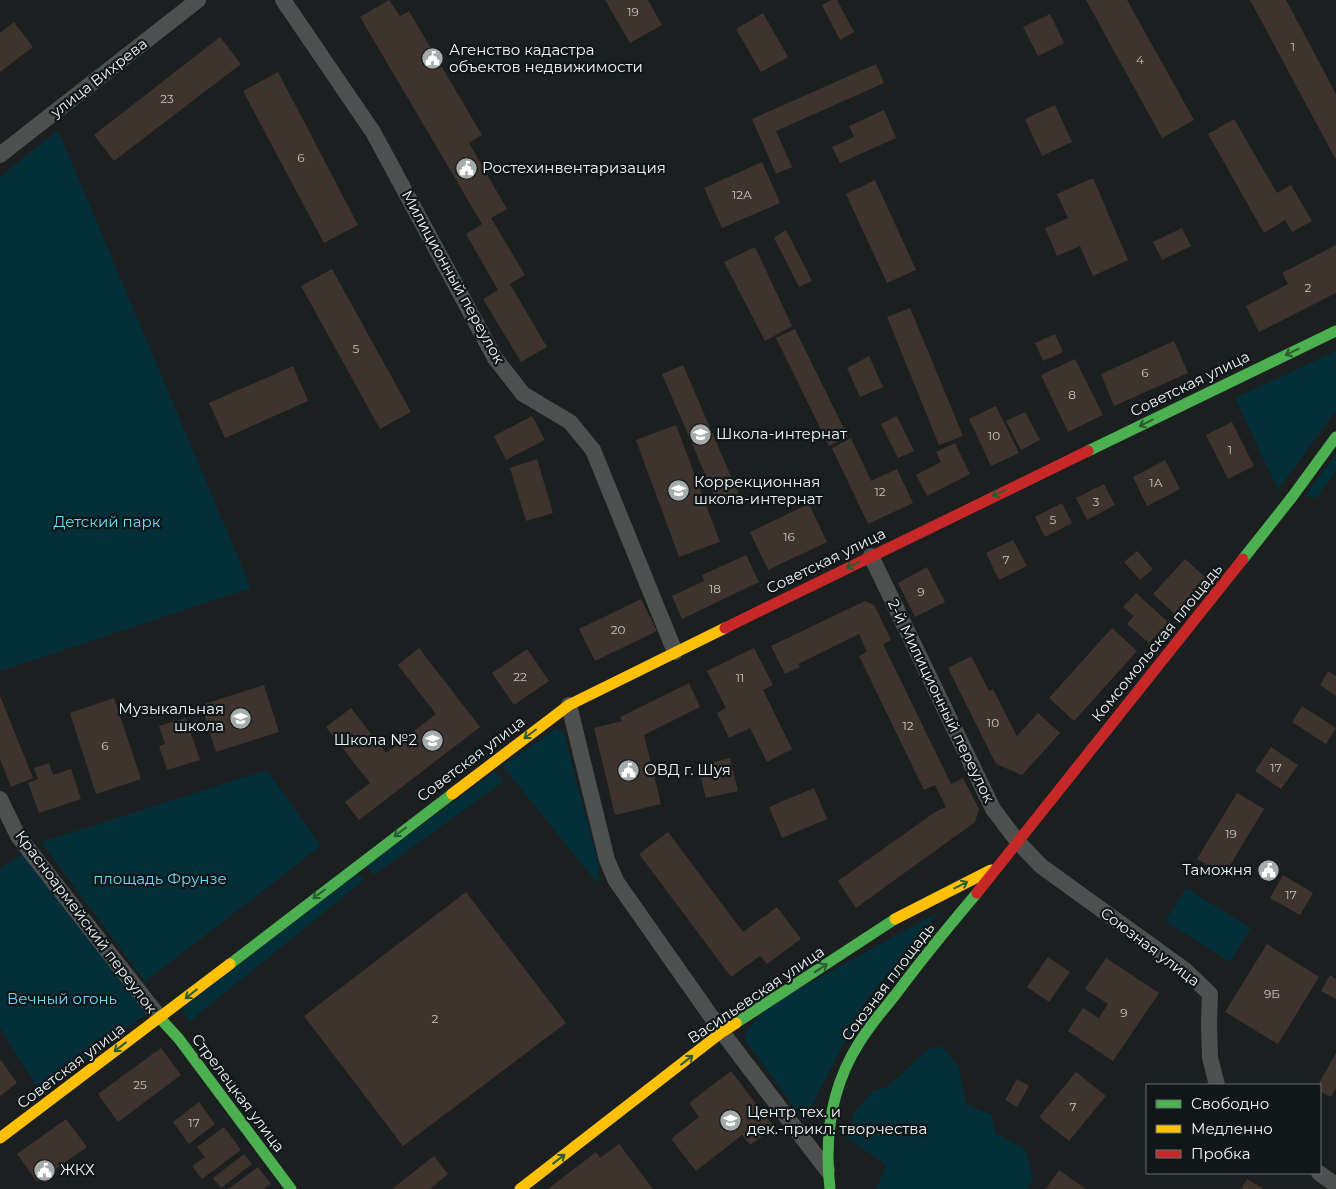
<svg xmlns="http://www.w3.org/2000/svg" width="1336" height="1189" font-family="Montserrat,sans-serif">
	<rect width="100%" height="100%" fill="#1b1f20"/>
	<g fill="#042e38">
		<polygon points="58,130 251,588 0,671 0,177"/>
		<polygon points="1336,351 1336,411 1278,490 1235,398"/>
		<polygon points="1336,454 1336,471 1316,498 1305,496"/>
		<polygon points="557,728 564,734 598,861 599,885 502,766"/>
		<polygon points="267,770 321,846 145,982 41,842"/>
		<polygon points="495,771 504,781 374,875 367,866"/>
		<polygon points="24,853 150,1011 41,1093 0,1028 0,869"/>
		<polygon points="358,873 364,880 189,1022 182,1008"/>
		<polygon points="1186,888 1251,928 1230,962 1165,921"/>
		<polygon points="939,912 866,1001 816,1097 805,1122 746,1041 745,1033 769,1005"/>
		<polygon points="942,1046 959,1067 966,1104 992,1115 995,1133 1025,1149 1033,1178 1028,1189 876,1189 886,1165 846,1137 854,1113 873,1091 888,1086 929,1049"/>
	</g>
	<g fill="#3f332d">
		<polygon points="389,0 400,16 409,11 482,135 469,143 507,209 491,218 525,275 510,284 547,347 521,362 483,299 498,290 466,234 482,224 360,17"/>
		<polygon points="605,0 648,0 662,25 630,43"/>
		<polygon points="832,0 837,0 854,32 840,40 822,5"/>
		<polygon points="1086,0 1127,0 1194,120 1162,138"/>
		<polygon points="1250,0 1286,0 1336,94 1336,160"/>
		<polygon points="763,13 788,57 761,72 736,29"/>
		<polygon points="1050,14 1064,43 1038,56 1023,27"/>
		<polygon points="14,22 33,47 0,72 0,33"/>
		<polygon points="220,37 241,64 114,161 94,135"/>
		<polygon points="876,64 884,83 776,131 792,167 776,174 752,119"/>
		<polygon points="278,72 358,225 324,243 243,91"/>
		<polygon points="1055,105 1072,142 1042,156 1025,119"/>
		<polygon points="884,110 896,138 840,163 832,147 854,137 849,126"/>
		<polygon points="1234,119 1277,193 1291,185 1312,221 1292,232 1285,220 1264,233 1208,134"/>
		<polygon points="762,162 780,203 722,228 704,188"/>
		<polygon points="1093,178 1128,260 1093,276 1080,246 1057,256 1045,228 1068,218 1057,194"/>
		<polygon points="875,180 916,270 887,283 846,194"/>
		<polygon points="1182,228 1191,246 1162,260 1153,242"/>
		<polygon points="786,230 812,281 799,287 774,238"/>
		<polygon points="1336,245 1336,293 1259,332 1246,306 1288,284 1282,273"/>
		<polygon points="755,247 792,326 765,341 724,262"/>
		<polygon points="332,269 411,412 380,429 301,286"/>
		<polygon points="910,308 963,436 939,445 887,317"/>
		<polygon points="795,329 848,437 829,446 776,338"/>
		<polygon points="1055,334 1063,352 1043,361 1035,343"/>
		<polygon points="1174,341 1188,373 1114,406 1101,374"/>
		<polygon points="869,356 883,387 860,397 847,368"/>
		<polygon points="1075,359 1103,415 1068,432 1041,375"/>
		<polygon points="683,365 739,495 718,504 662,374"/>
		<polygon points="293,366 308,401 225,438 209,403"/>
		<polygon points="996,406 1019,453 991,466 969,419"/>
		<polygon points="1025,412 1040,440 1021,450 1006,421"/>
		<polygon points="532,416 545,440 506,460 494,436"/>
		<polygon points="897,416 914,451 898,458 881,424"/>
		<polygon points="1232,422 1254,466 1228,479 1206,435"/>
		<polygon points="676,425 720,542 679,557 636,440"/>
		<polygon points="851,438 871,481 897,469 913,503 868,524 832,448"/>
		<polygon points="955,443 970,474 927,496 916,475 941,462 936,452"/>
		<polygon points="537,459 553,513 526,521 510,468"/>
		<polygon points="1165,460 1180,489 1147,506 1133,477"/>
		<polygon points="1104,484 1115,505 1087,520 1076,498"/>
		<polygon points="1062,503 1072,523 1045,537 1035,517"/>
		<polygon points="809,504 827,542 768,570 750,532"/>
		<polygon points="1013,540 1027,566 999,580 986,553"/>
		<polygon points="1137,551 1153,569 1140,580 1124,562"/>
		<polygon points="746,555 759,582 682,619 672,596 704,581 702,575"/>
		<polygon points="1185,559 1207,579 1175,614 1153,594"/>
		<polygon points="927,567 945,602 915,617 898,583"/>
		<polygon points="1136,593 1168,622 1149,643 1127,624 1134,616 1123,607"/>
		<polygon points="641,599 657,631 595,661 579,629"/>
		<polygon points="865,601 874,605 891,640 883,644 951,784 963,778 979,809 975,822 856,908 838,881 935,812 946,807 935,785 924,790 859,656 867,652 859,634 798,664 800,667 785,674 771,646"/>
		<polygon points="1112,628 1137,651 1074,721 1049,698"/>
		<polygon points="419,648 480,727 359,820 345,802 370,783 326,727 351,708 386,753 436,714 398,665"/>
		<polygon points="754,648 773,685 763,690 792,749 767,762 750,728 729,738 717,713 726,708 707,671"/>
		<polygon points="527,649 549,681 514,705 492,673"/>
		<polygon points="971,656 989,691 993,689 1017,736 1038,713 1060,733 1022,775 996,764 948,668"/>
		<polygon points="1328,671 1336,676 1336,696 1320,685"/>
		<polygon points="689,683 700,707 644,735 661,804 615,815 594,728 622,721 620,717"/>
		<polygon points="264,685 279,732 216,752 201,705"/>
		<polygon points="0,696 33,778 11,787 0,759"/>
		<polygon points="114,698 141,779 96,794 70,713"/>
		<polygon points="1302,706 1336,728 1326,744 1292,722"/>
		<polygon points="186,718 200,760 167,770 159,746 165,744 159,726"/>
		<polygon points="1271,747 1298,765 1281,789 1255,771"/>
		<polygon points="730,758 738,791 706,798 698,766"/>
		<polygon points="49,763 53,775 71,769 81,799 39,813 28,783 38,779 34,768"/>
		<polygon points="814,788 827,819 782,838 769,807"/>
		<polygon points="1237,793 1264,809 1224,875 1197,859"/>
		<polygon points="668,832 743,932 777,907 801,939 767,964 760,956 731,977 639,854"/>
		<polygon points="1283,875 1313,893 1300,915 1270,898"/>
		<polygon points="466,892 566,1023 403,1146 304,1016"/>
		<polygon points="1267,944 1319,977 1278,1044 1225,1012"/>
		<polygon points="1048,957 1070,972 1049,1002 1027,987"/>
		<polygon points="1106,958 1159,993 1113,1061 1068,1031 1083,1008 1099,1018 1108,1004 1085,989"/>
		<polygon points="1330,975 1336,979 1336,999 1321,991"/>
		<polygon points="161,1048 181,1075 118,1122 98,1094"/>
		<polygon points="1336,1053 1336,1088 1331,1097 1320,1091 1320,1085 1318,1085"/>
		<polygon points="0,1059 17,1083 0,1096"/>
		<polygon points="731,1071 774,1127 750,1145 742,1135 696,1171 671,1139 699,1117 689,1103"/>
		<polygon points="1076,1072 1106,1096 1069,1141 1039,1117"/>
		<polygon points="1017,1079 1029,1086 1017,1107 1005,1100"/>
		<polygon points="199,1102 215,1124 189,1144 173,1122"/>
		<polygon points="66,1119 87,1147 37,1182 17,1154"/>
		<polygon points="224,1127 241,1150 202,1179 192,1166 205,1157 197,1147"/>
		<polygon points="619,1144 653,1189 548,1189 596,1152 600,1158"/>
		<polygon points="244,1154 252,1164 221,1188 213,1178"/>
		<polygon points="434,1156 448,1174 430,1189 392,1189"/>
		<polygon points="258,1167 271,1184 264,1189 228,1189"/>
		<polygon points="1059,1170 1086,1189 1046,1189"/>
		<polygon points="1247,1179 1264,1189 1241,1189"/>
	</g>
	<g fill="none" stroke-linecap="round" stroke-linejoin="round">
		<g stroke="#4e5050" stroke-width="16">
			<polyline points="283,0 373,132 495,358 523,394 570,422 593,450 675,652"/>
			<polyline points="0,155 198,0"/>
			<polyline points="871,556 993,809 1018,842 1041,866 1185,970 1210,994 1209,1023 1210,1058 1217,1085"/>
			<polyline points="569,705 607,860 616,881 722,1032 827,1170"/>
			<polyline points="0,799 18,836 159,1017"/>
			<polyline points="1319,1173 1336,1185"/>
		</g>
		<g stroke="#4caf50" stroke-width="11">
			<polyline points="1088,451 1336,331"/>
			<polyline points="1243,559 1292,497 1336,437"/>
			<polyline points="230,964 452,794"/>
			<polyline points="159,1017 179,1039 291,1189"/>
			<polyline points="736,1023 895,919"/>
			<path d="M 830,1189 C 824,1137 831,1087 859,1043 C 870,1025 883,1010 896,994 C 922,959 949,926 977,893"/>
		</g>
		<g stroke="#ffc107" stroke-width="11">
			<polyline points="452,794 569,705 725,628"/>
			<polyline points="895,919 991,870"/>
			<polyline points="0,1138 230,964"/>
			<polyline points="520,1189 722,1032 736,1023"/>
		</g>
		<g stroke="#c62828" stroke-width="11">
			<polyline points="725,628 1088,451"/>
			<polyline points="977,893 1243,559"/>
		</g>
	</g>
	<defs><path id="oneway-shaft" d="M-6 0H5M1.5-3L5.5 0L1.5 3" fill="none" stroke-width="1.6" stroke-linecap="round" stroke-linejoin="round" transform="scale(1.25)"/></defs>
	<g stroke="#2b5b32">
		<use href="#oneway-shaft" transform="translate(1292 352) rotate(154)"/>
		<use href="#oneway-shaft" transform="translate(1146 423) rotate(154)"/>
		<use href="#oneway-shaft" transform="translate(999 493) rotate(154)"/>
		<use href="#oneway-shaft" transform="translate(853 565) rotate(154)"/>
		<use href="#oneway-shaft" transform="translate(530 734) rotate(143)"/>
		<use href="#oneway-shaft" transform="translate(400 832) rotate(143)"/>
		<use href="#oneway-shaft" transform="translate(961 885) rotate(-27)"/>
		<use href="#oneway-shaft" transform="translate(319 894) rotate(143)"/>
		<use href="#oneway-shaft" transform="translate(821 968) rotate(-33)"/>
		<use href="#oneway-shaft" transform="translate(191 994) rotate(142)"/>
		<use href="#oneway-shaft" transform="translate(120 1047) rotate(142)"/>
		<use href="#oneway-shaft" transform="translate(687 1060) rotate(-38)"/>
		<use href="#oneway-shaft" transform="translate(559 1159) rotate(-38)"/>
	</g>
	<defs>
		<symbol id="civic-disc" viewBox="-11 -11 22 22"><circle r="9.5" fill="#a5aaab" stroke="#101719"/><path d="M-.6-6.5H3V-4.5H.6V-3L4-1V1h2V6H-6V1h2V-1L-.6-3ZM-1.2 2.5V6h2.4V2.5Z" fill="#fff"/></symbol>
		<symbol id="school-disc" viewBox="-11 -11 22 22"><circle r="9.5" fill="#a5aaab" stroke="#101719"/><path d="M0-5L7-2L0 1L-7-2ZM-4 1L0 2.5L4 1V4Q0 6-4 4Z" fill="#fff"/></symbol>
	</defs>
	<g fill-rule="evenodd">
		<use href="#civic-disc" x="420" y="46" width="25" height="25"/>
		<use href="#civic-disc" x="454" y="156" width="25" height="25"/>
		<use href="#school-disc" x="688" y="422" width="25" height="25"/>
		<use href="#school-disc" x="666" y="478" width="25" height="25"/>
		<use href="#school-disc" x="228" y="706" width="25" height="25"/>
		<use href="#school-disc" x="420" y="728" width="25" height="25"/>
		<use href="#civic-disc" x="616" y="758" width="25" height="25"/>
		<use href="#civic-disc" x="1256" y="858" width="25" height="25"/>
		<use href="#school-disc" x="718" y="1108" width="25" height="25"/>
		<use href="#civic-disc" x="32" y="1158" width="25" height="25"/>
	</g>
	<g text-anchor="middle" stroke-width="4.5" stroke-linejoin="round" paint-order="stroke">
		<g font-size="12" fill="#c4c4c4">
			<text x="633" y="16">19</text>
			<text x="1293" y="51">1</text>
			<text x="1140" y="64">4</text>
			<text x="167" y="103">23</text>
			<text x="301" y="162">6</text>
			<text x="742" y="199">12А</text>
			<text x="1308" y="292">2</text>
			<text x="356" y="353">5</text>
			<text x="1145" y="377">6</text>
			<text x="1072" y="399">8</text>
			<text x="994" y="440">10</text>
			<text x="1230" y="454">1</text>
			<text x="1156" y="487">1А</text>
			<text x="880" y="496">12</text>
			<text x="1096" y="506">3</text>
			<text x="1053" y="524">5</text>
			<text x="789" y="541">16</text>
			<text x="1006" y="564">7</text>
			<text x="715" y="593">18</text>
			<text x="921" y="596">9</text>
			<text x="618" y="634">20</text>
			<text x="520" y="681">22</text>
			<text x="740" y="682">11</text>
			<text x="993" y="727">10</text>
			<text x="908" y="730">12</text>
			<text x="105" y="750">6</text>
			<text x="1276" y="772">17</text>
			<text x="1231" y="838">19</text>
			<text x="1291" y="899">17</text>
			<text x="1272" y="998">9Б</text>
			<text x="1124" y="1017">9</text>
			<text x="435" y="1023">2</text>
			<text x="140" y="1089">25</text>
			<text x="1073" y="1111">7</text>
			<text x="194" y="1127">17</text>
		</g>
		<g font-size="15" fill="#f0f5f6" stroke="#101719" text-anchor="start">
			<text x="449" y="55">Агенство кадастра<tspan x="449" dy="17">объектов недвижимости</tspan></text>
			<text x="482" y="173">Ростехинвентаризация</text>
			<text x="716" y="439">Школа-интернат</text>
			<text x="694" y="487">Коррекционная<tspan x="694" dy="17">школа-интернат</tspan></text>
			<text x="224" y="714" text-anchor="end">Музыкальная<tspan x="224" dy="17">школа</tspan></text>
			<text x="417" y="745" text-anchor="end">Школа №2</text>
			<text x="644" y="775">ОВД г. Шуя</text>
			<text x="1252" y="875" text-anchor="end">Таможня</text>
			<text x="747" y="1117">Центр тех. и<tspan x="747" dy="17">дек.-прикл. творчества</tspan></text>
			<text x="60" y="1175">ЖКХ</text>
		</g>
		<g font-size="15" fill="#f0f5f6" stroke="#101719">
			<text transform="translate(99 78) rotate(-38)" y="5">улица Вихрева</text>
			<text transform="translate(453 277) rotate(61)" y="5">Милиционный переулок</text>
			<text transform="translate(1190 384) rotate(-26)" y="5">Советская улица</text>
			<text transform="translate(826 561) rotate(-26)" y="5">Советская улица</text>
			<text transform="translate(1157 643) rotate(-51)" y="5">Комсомольская площадь</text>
			<text transform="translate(941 701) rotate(64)" y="5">2-й Милиционный переулок</text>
			<text transform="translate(471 759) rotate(-37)" y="5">Советская улица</text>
			<text transform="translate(86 922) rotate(53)" y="5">Красноармейский переулок</text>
			<text transform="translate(1150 947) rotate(37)" y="5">Союзная улица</text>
			<text transform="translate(888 982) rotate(-53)" y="5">Союзная площадь</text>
			<text transform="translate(756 995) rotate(-34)" y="5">Васильевская улица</text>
			<text transform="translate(71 1066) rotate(-37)" y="5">Советская улица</text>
			<text transform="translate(238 1093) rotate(53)" y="5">Стрелецкая улица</text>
		</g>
		<g font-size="15" fill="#6cdbfb" stroke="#101719">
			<text x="107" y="527">Детский парк</text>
			<text x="160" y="884">площадь Фрунзе</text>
			<text x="62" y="1004">Вечный огонь</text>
		</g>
	</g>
	<rect x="1146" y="1084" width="175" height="90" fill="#101719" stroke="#6a7071"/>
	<rect x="1156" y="1100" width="25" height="8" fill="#4caf50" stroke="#6a7071"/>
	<text x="1191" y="1109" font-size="15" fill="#f0f5f6">Свободно</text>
	<rect x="1156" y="1125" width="25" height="8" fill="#ffc107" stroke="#6a7071"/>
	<text x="1191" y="1134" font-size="15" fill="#f0f5f6">Медленно</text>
	<rect x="1156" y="1150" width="25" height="8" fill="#c62828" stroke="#6a7071"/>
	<text x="1191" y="1159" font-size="15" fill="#f0f5f6">Пробка</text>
</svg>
